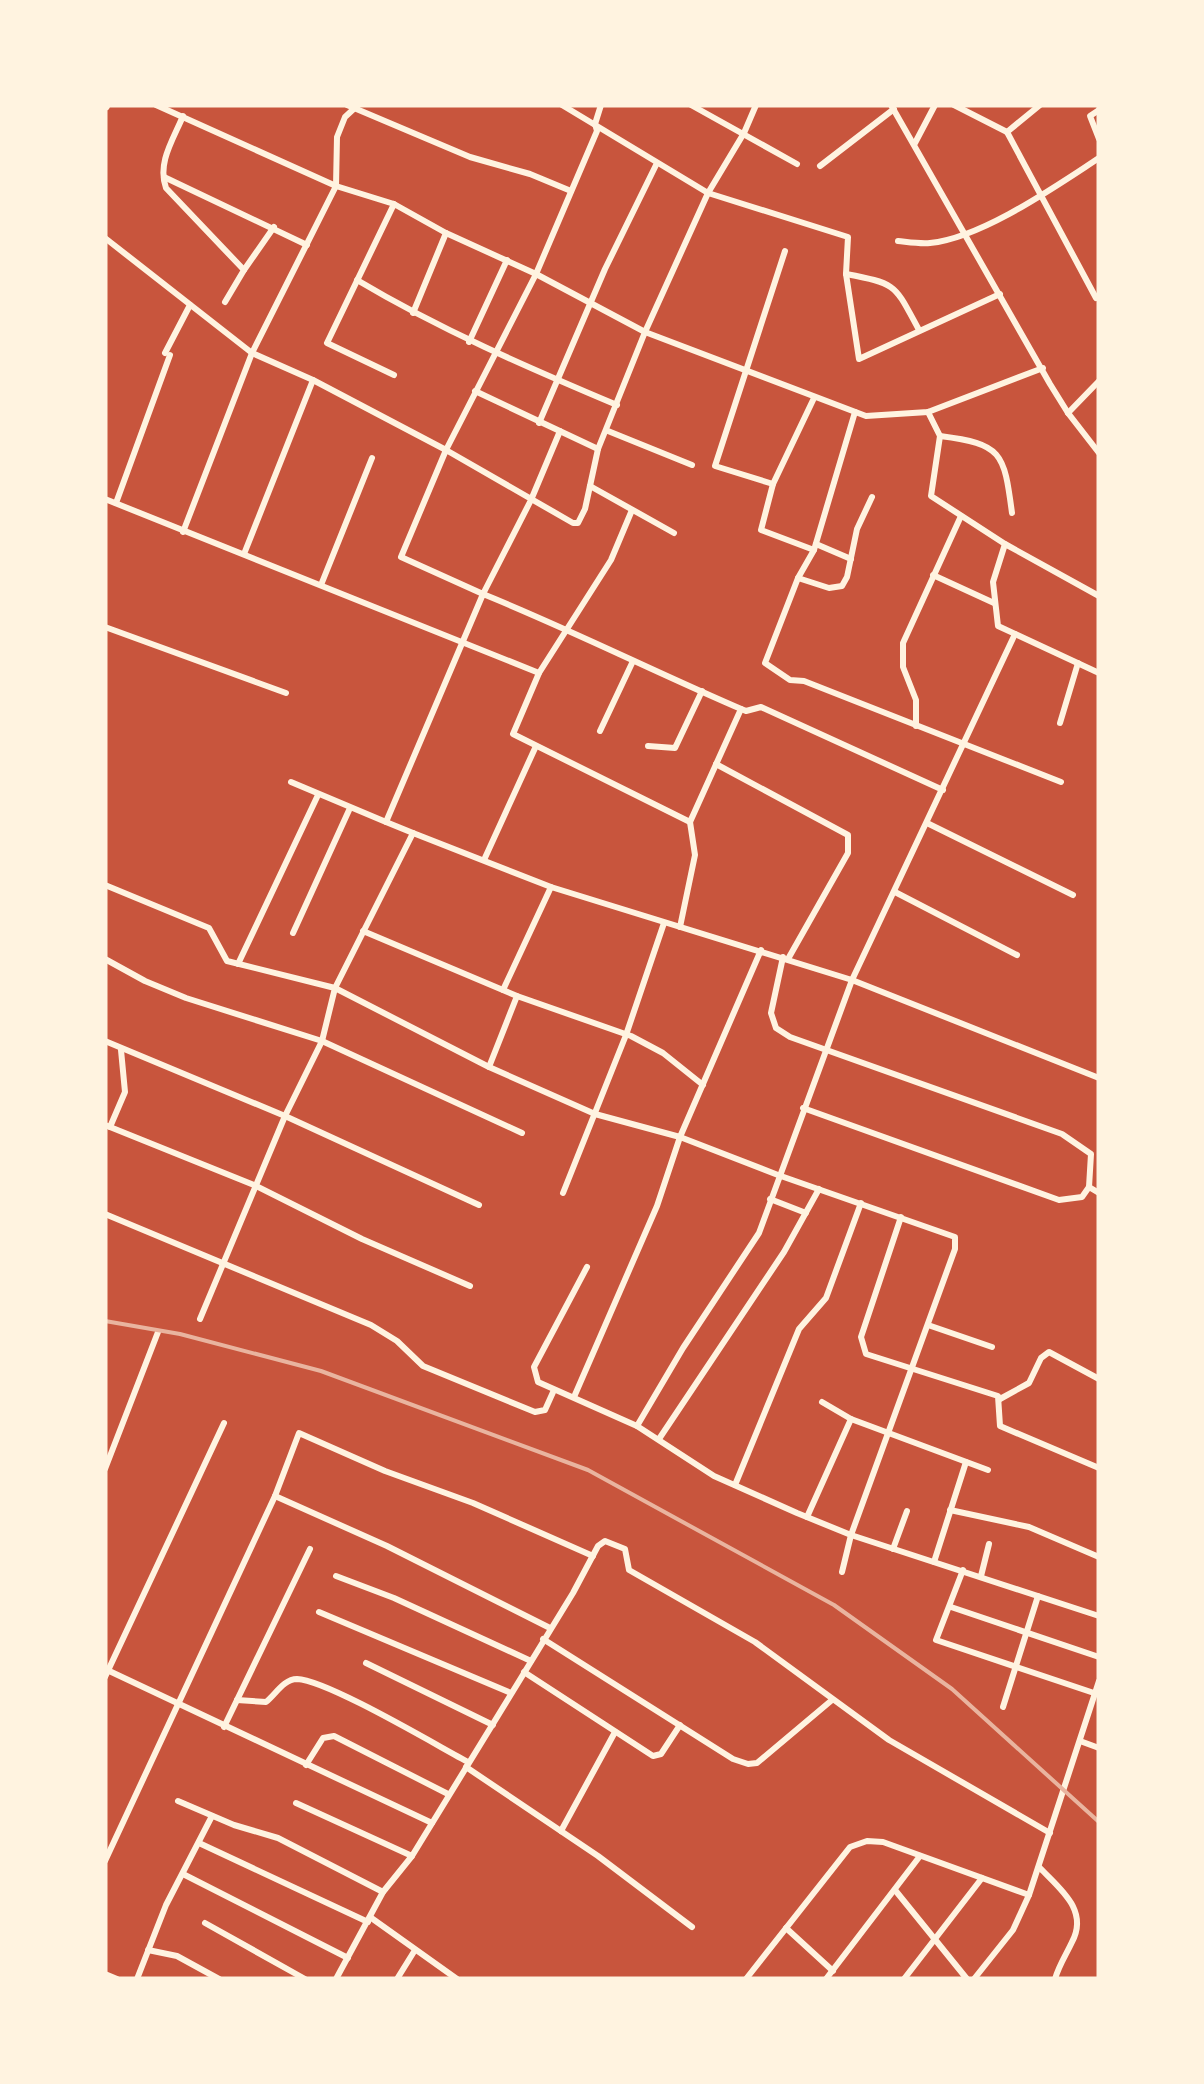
<svg xmlns="http://www.w3.org/2000/svg" width="1204" height="2084" font-family="'Titillium Web',sans-serif">
	<rect width="100%" height="100%" fill="#c8553d"/>
	<g fill="none" stroke-linecap="round" stroke-linejoin="round">
		<g stroke="#fff3e0" stroke-width="6">
			<polyline points="156,105 336,186 394,204"/>
			<polyline points="347,105 470,157 530,174 571,191"/>
			<polyline points="562,105 708,193 848,237 846,274 859,359 1000,294"/>
			<polyline points="691,105 797,164"/>
			<polyline points="756,105 744,133 708,193 645,332 866,416 928,412 1043,368"/>
			<polyline points="891,105 1050,384 1068,413 1099,453"/>
			<polyline points="954,105 1007,132"/>
			<polyline points="1040,105 1007,132 1096,298"/>
			<polyline points="1099,110 1090,116 1099,139"/>
			<path d="M 183,116 C 173,140 157,163 166,188 L 244,270 L 225,302"/>
			<polyline points="915,143 935,105"/>
			<polyline points="820,166 894,109"/>
			<polyline points="164,177 307,245"/>
			<polyline points="105,238 252,353 313,380 446,450 573,523 578,523 585,509 598,449 645,332 536,274 446,450 401,557 483,594 531,500 560,431"/>
			<path d="M 898,241 C 908,242 920,244 930,243 C 982,238 1056,186 1099,158"/>
			<polyline points="244,270 274,227"/>
			<path d="M 846,274 C 898,284 894,284 919,330"/>
			<path d="M 357,280 C 441,330 527,367 617,405"/>
			<polyline points="413,313 446,233"/>
			<polyline points="469,342 507,260"/>
			<polyline points="165,353 190,305"/>
			<polyline points="394,375 327,343 394,204 446,233 536,274 597,131 595,124 601,105"/>
			<polyline points="475,391 598,449"/>
			<polyline points="855,412 814,550 798,578 765,663 790,680 804,681 1061,782"/>
			<polyline points="928,412 940,436 931,496 1005,544 1099,596"/>
			<polyline points="1068,413 1099,381"/>
			<polyline points="539,423 605,269 657,163"/>
			<polyline points="608,431 692,465"/>
			<path d="M 940,436 C 1002,444 1004,452 1012,513"/>
			<polyline points="773,484 715,466 785,251"/>
			<polyline points="590,486 674,533"/>
			<polyline points="105,499 539,673"/>
			<polyline points="116,503 170,355"/>
			<polyline points="632,510 611,560 539,673 513,734 690,822 741,709"/>
			<polyline points="183,532 252,353 336,186 337,137 345,117 358,105"/>
			<polyline points="816,544 851,559"/>
			<polyline points="1005,544 993,582 998,626 1099,673"/>
			<polyline points="814,550 761,530 773,484 814,398"/>
			<polyline points="244,554 313,380"/>
			<polyline points="933,575 994,603"/>
			<polyline points="798,578 829,588 842,586 847,577 857,529 872,497"/>
			<polyline points="321,585 372,458"/>
			<polyline points="105,627 286,693"/>
			<polyline points="1060,723 1078,663"/>
			<polyline points="916,726 916,700 903,667 903,643 961,516"/>
			<polyline points="600,731 633,661"/>
			<polyline points="648,746 675,748 702,691"/>
			<polyline points="716,764 848,835 848,853 788,959"/>
			<polyline points="291,782 386,822"/>
			<polyline points="927,823 1073,895"/>
			<polyline points="413,833 551,887 852,980 1099,1078"/>
			<polyline points="484,860 536,746"/>
			<polyline points="105,885 209,928 227,961 335,988 489,1067 595,1114 680,1137 778,1175 955,1237 955,1249 851,1535 842,1572"/>
			<polyline points="895,892 1017,955"/>
			<polyline points="680,927 695,855 690,822"/>
			<polyline points="363,931 517,996 631,1036 663,1053 703,1085"/>
			<polyline points="293,933 350,808"/>
			<polyline points="783,957 771,1013 776,1028 790,1037 1062,1134 1091,1154 1089,1187 1099,1193"/>
			<polyline points="105,959 145,981 186,998 322,1041 522,1133"/>
			<polyline points="238,964 318,795"/>
			<polyline points="503,990 551,887"/>
			<polyline points="105,1041 285,1116 479,1205"/>
			<polyline points="489,1067 517,996"/>
			<polyline points="803,1108 1059,1200 1082,1197 1089,1187"/>
			<polyline points="105,1125 254,1185 362,1239 470,1286"/>
			<polyline points="110,1127 125,1092 121,1050"/>
			<polyline points="563,1193 626,1035 664,923"/>
			<polyline points="770,1199 806,1213"/>
			<polyline points="105,1214 371,1325 397,1341 423,1366 535,1412 545,1410 554,1390"/>
			<polyline points="901,1217 861,1337 866,1354 998,1396 1000,1426 1099,1468"/>
			<polyline points="587,1267 534,1367 538,1382 637,1426 714,1476 797,1513 851,1535 1099,1616"/>
			<path d="M 200,1319 L 285,1116 L 322,1041 L 335,988 L 413,833 L 386,822 L 483,594 C 572,630 657,673 746,711 L 761,707 L 943,790"/>
			<polyline points="928,1325 992,1347"/>
			<polyline points="574,1397 657,1206 680,1137 761,950"/>
			<polyline points="1000,1399 1029,1383 1041,1358 1049,1352 1099,1379"/>
			<polyline points="822,1402 851,1419 988,1470"/>
			<polyline points="637,1426 683,1348 759,1233 852,980 1015,634"/>
			<polyline points="659,1439 784,1252 819,1189"/>
			<polyline points="105,1469 158,1332"/>
			<polyline points="735,1485 799,1329 826,1298 861,1203"/>
			<polyline points="275,1496 387,1546 550,1628"/>
			<polyline points="950,1510 1029,1527 1099,1557"/>
			<polyline points="807,1517 851,1419"/>
			<polyline points="893,1549 907,1511"/>
			<polyline points="934,1562 966,1462"/>
			<polyline points="963,1570 936,1640 1094,1693"/>
			<polyline points="336,1576 394,1598 531,1661"/>
			<polyline points="981,1576 989,1544"/>
			<polyline points="951,1607 1099,1657"/>
			<polyline points="319,1612 511,1693"/>
			<polyline points="543,1639 733,1759 748,1764 757,1763 832,1700"/>
			<polyline points="366,1663 493,1725"/>
			<polyline points="105,1669 432,1823"/>
			<polyline points="524,1672 653,1756 661,1754 680,1725"/>
			<polyline points="105,1677 224,1423"/>
			<path d="M 237,1700 L 266,1702 C 275,1695 284,1679 297,1679 C 327,1680 436,1745 468,1762"/>
			<polyline points="1003,1707 1038,1596"/>
			<polyline points="224,1727 310,1549"/>
			<polyline points="1080,1741 1099,1748"/>
			<polyline points="306,1765 323,1738 334,1736 448,1794"/>
			<polyline points="466,1767 598,1856 692,1927"/>
			<polyline points="178,1801 234,1825 278,1838 383,1892"/>
			<polyline points="296,1803 412,1856"/>
			<polyline points="561,1831 615,1732"/>
			<polyline points="199,1843 368,1922"/>
			<polyline points="105,1861 275,1496 299,1433 385,1471 473,1503 593,1556"/>
			<path d="M 1040,1868 C 1060,1889 1089,1910 1072,1942 C 1066,1955 1059,1965 1055,1979"/>
			<polyline points="183,1874 348,1958"/>
			<polyline points="895,1890 967,1979"/>
			<polyline points="370,1917 457,1979"/>
			<polyline points="205,1923 305,1979"/>
			<polyline points="786,1928 833,1971"/>
			<polyline points="148,1950 177,1956 219,1979"/>
			<polyline points="105,1974 117,1979"/>
			<polyline points="137,1979 166,1905 212,1816"/>
			<polyline points="336,1979 383,1892 412,1856 573,1593 598,1546 605,1541 625,1549 629,1570 755,1642 889,1740 1050,1833"/>
			<polyline points="397,1979 415,1950"/>
			<polyline points="746,1979 850,1847 867,1841 883,1842 1029,1895"/>
			<polyline points="826,1979 920,1856"/>
			<polyline points="904,1979 982,1878"/>
			<polyline points="974,1979 1013,1930 1029,1895 1099,1681"/>
		</g>
		<polyline stroke="#fff3e0" stroke-width="10" points="105,106 105,105"/>
		<polyline stroke="#e9b49f" stroke-width="4" points="105,1321 180,1334 321,1371 588,1470 834,1605 952,1689 1099,1822"/>
	</g>
	<rect width="1204" height="2084" fill="none" stroke="#fff3e0" stroke-width="215"/>
</svg>
